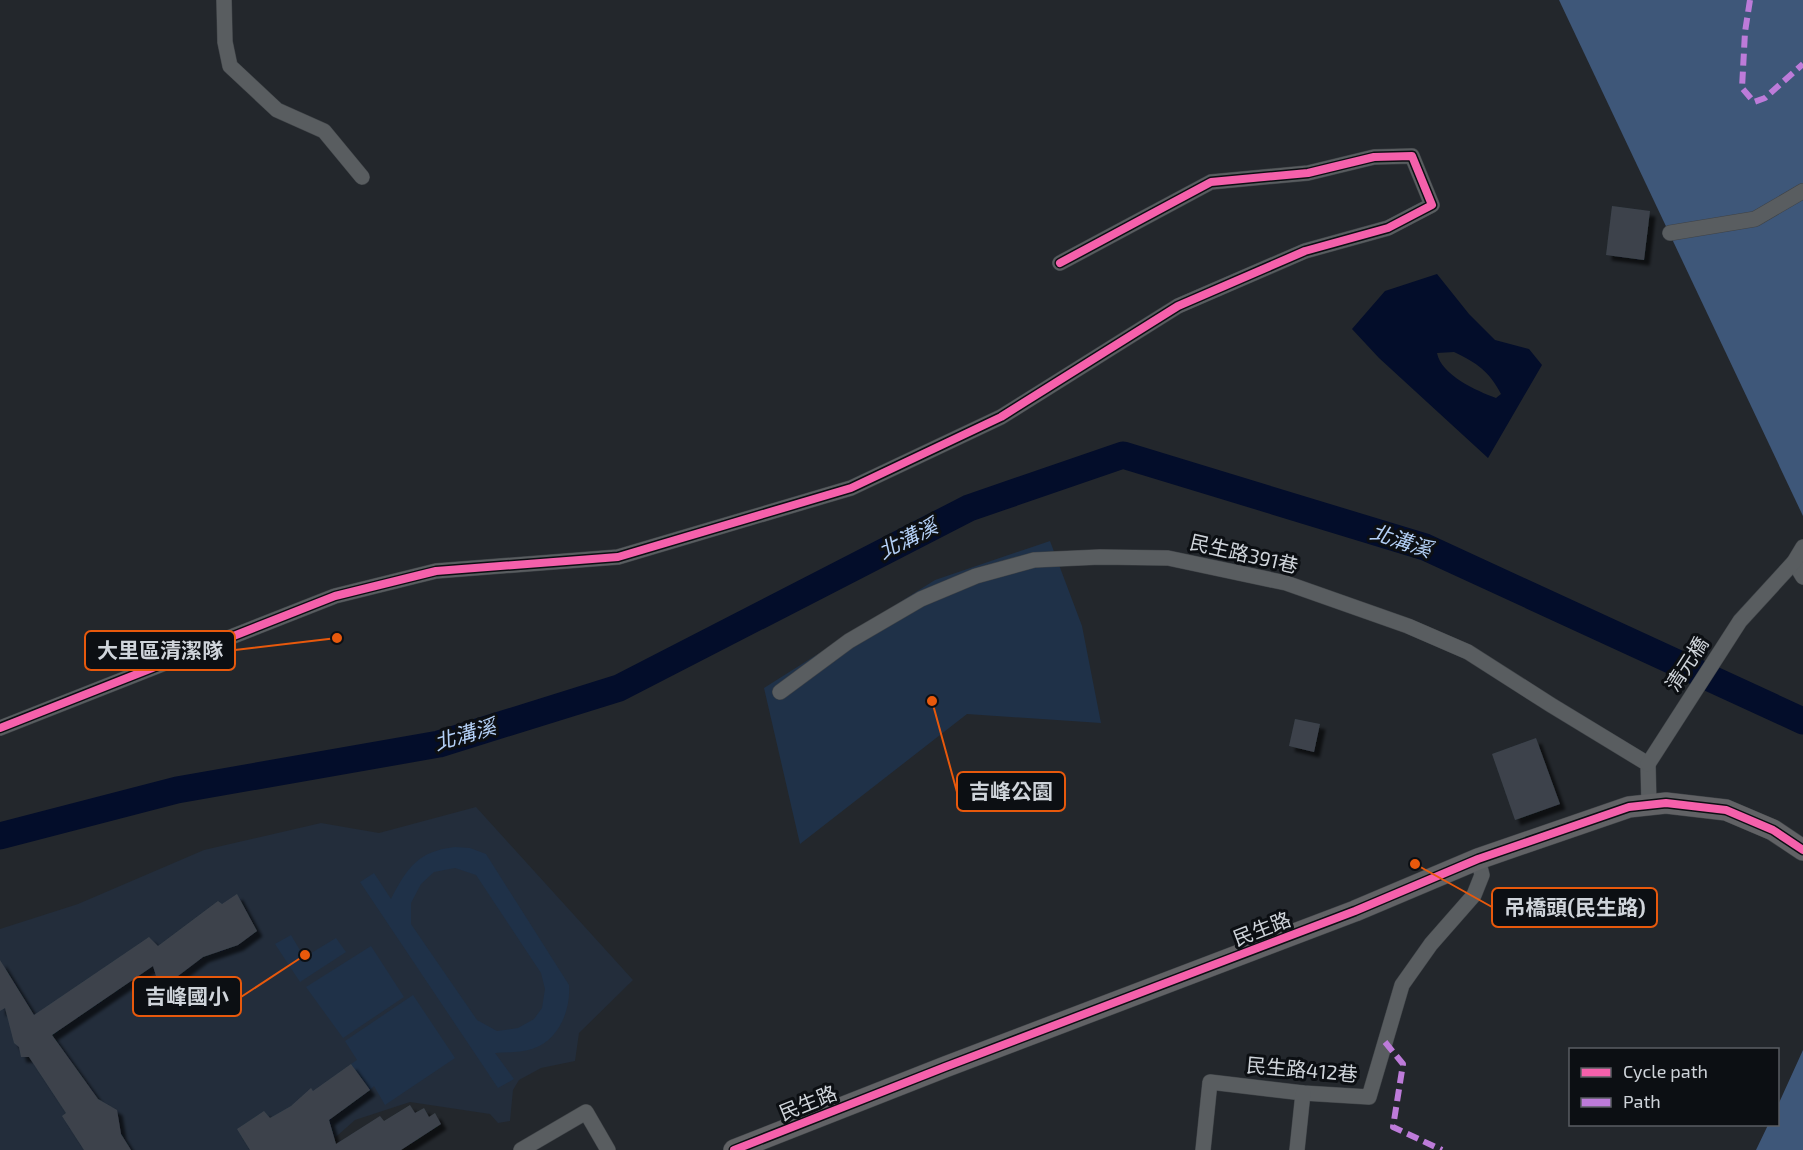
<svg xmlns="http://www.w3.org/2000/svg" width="1803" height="1150" font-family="'Exo 2','Noto Sans TC',sans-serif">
	<defs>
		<filter id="shadow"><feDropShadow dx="5.5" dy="5.5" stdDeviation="1.5" flood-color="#0009"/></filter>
	</defs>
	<rect width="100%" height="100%" fill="#23272c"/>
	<polygon fill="#232d3b" points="476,807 633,980 579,1033 575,1061 541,1068 519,1080 513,1090 510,1121 498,1123 490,1114 410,1102 355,1120 321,1150 0,1150 0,929 78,904 204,850 321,823 379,833"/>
	<g fill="#1f3148" fill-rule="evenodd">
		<polygon points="1050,541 1082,626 1101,723 967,714 800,844 764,688 935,580"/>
		<path d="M 455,847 L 470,848 L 486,854 L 569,985 C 571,1011 558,1041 532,1049 C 520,1053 507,1052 495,1053 L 514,1079 L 498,1088 L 360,882 L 374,873 L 391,899 C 407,868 418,851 455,847 ZM 455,868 L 476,875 L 541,973 L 545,989 L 542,1008 L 534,1019 L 518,1028 L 497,1031 L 477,1020 L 411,924 L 411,903 L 421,884 L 434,872 Z"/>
		<polygon points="291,935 301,952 308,955 336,938 346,952 300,982 275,944"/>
		<polygon points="371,946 404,997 343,1038 306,987"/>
		<polygon points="413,995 455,1058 385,1105 374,1086 370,1090 351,1064 357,1060 345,1041"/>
	</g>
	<g fill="#3e5779">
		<polygon points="1559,0 1803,0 1803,516"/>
		<polygon points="1803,1050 1803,1150 1756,1150 1768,1125 1778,1124 1778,1105"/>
	</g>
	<path fill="#030d2a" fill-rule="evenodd" d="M 1437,274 L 1469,314 L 1495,340 L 1529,349 L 1542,365 L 1488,458 L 1379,358 L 1352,329 L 1385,291 ZM 1454,352 C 1477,363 1489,371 1501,394 L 1496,398 C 1477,391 1441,375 1437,353 Z"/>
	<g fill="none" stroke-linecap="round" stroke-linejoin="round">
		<polyline stroke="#030d2a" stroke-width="27" points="0,836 177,790 439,744 619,688 969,508 1123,455 1425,547 1803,721"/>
	</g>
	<g fill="#3c434c" filter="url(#shadow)">
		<polygon points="1612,206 1650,211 1644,260 1606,255"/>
		<polygon points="1295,719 1320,724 1314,752 1289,746"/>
		<polygon points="1536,738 1560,804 1515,820 1492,754"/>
		<polygon points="237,894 257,931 238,945 203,957 174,979 169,990 160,989 153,966 52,1035 98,1099 117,1110 121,1134 131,1150 84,1150 62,1116 66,1113 29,1057 21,1057 19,1047 14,1043 5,1008 0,1011 0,960 34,1015 149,937 158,946 218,901 222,904"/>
		<polygon points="351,1064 370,1090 329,1120 336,1144 380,1116 384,1121 410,1105 415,1113 424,1108 429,1117 435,1113 441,1124 401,1150 250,1150 237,1129 264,1111 270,1118 291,1106 311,1088 313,1091"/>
	</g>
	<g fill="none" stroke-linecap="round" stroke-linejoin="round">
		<defs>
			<g id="street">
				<polyline points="224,0 225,42 230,66 277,110 324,131 362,177"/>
				<polyline points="1670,233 1755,219 1803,191"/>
				<polyline points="1794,562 1803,577"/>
				<polyline points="780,692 849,641 921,599 976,576 1034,560 1100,557 1168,558 1286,583 1408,626 1468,652 1551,705 1648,764 1649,805"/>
				<polyline points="0,728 335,596 436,571 618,557 851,488 1001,417 1178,306 1305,251 1388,228 1432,205 1412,156 1374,157 1308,173 1211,182 1060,263"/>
				<polyline points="1648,764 1740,621 1794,562 1803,547"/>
				<polyline points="521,1150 586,1112 608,1150"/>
				<polyline points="1203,1150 1210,1082 1303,1093 1369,1097 1402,985 1431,944 1474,895 1482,875 1478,859"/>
				<polyline points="1297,1150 1303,1093"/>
			</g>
			<polyline id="secondary" points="734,1150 945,1067 1355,911 1478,859 1629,807 1666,803 1726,810 1773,830 1803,850"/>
		</defs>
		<use href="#street" stroke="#3f4347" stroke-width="16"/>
		<use href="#secondary" stroke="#3f4347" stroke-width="22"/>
		<use href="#street" stroke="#595d60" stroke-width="15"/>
		<use href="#secondary" stroke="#616265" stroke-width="21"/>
		<g stroke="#bd7bd9" stroke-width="6" stroke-dasharray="12 6" stroke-linecap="butt">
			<polyline points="1750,0 1745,32 1742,88 1754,102 1765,98 1803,64"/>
			<polyline points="1385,1042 1403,1064 1393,1127 1442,1150"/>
		</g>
		<defs>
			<g id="cycleway">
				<polyline points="0,728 335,596 436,571 618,557 851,488 1001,417 1178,306 1305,251 1388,228 1432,205 1412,156 1374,157 1308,173 1211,182 1060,263"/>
				<polyline points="734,1150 945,1067 1355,911 1478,859 1629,807 1666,803 1726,810 1773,830 1803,850"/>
			</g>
		</defs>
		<use href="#cycleway" stroke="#0c0f13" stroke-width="11"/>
		<use href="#cycleway" stroke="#f560ab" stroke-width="8"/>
	</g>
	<g text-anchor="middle" stroke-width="6" stroke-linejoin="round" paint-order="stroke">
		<g font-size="20" fill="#cfd4da" stroke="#0c0f13">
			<text transform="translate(1244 554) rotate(13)" y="7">民生路391巷</text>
			<text transform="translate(1687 664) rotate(-57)" y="7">清元橋</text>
			<text transform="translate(1262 929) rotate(-21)" y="7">民生路</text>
			<text transform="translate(1302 1070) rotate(5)" y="7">民生路412巷</text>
			<text transform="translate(808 1103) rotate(-22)" y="7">民生路</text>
		</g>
		<g font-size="21" font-style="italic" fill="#b3cff5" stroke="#0c0f13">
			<text transform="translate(908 539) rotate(-27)" y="7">北溝溪</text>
			<text transform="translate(1401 541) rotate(18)" y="7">北溝溪</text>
			<text transform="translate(465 735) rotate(-16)" y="7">北溝溪</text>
		</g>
	</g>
	<path fill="none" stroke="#e8590c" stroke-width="2" d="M337 638L235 650M932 701L957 792M1415 864L1492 907M305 955L241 997"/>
	<g fill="#e8590c" stroke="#0c0f13" stroke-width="2">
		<circle cx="337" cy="638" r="6"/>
		<circle cx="932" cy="701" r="6"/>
		<circle cx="1415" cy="864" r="6"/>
		<circle cx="305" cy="955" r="6"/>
	</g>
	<g fill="#0c0f13" stroke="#e8590c" stroke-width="2">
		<rect x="85" y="631" width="150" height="39" rx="6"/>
		<rect x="957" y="772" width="108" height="39" rx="6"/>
		<rect x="1492" y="888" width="165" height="39" rx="6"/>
		<rect x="133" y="977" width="108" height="39" rx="6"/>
	</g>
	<g font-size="21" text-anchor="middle" font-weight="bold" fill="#cfd4da">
		<text x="160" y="658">大里區清潔隊</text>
		<text x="1011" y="799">吉峰公園</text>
		<text x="1575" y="915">吊橋頭(民生路)</text>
		<text x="187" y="1004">吉峰國小</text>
	</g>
	<rect x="1569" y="1048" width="210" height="78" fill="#0c0f13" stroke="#5a5e63" stroke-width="1.5"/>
	<rect x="1581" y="1068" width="30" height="9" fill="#f560ab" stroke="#5a5e63" stroke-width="1.5"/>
	<text x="1623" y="1078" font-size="18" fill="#cfd4da">Cycle path</text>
	<rect x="1581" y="1098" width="30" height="9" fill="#bd7bd9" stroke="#5a5e63" stroke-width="1.5"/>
	<text x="1623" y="1108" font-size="18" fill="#cfd4da">Path</text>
</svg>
